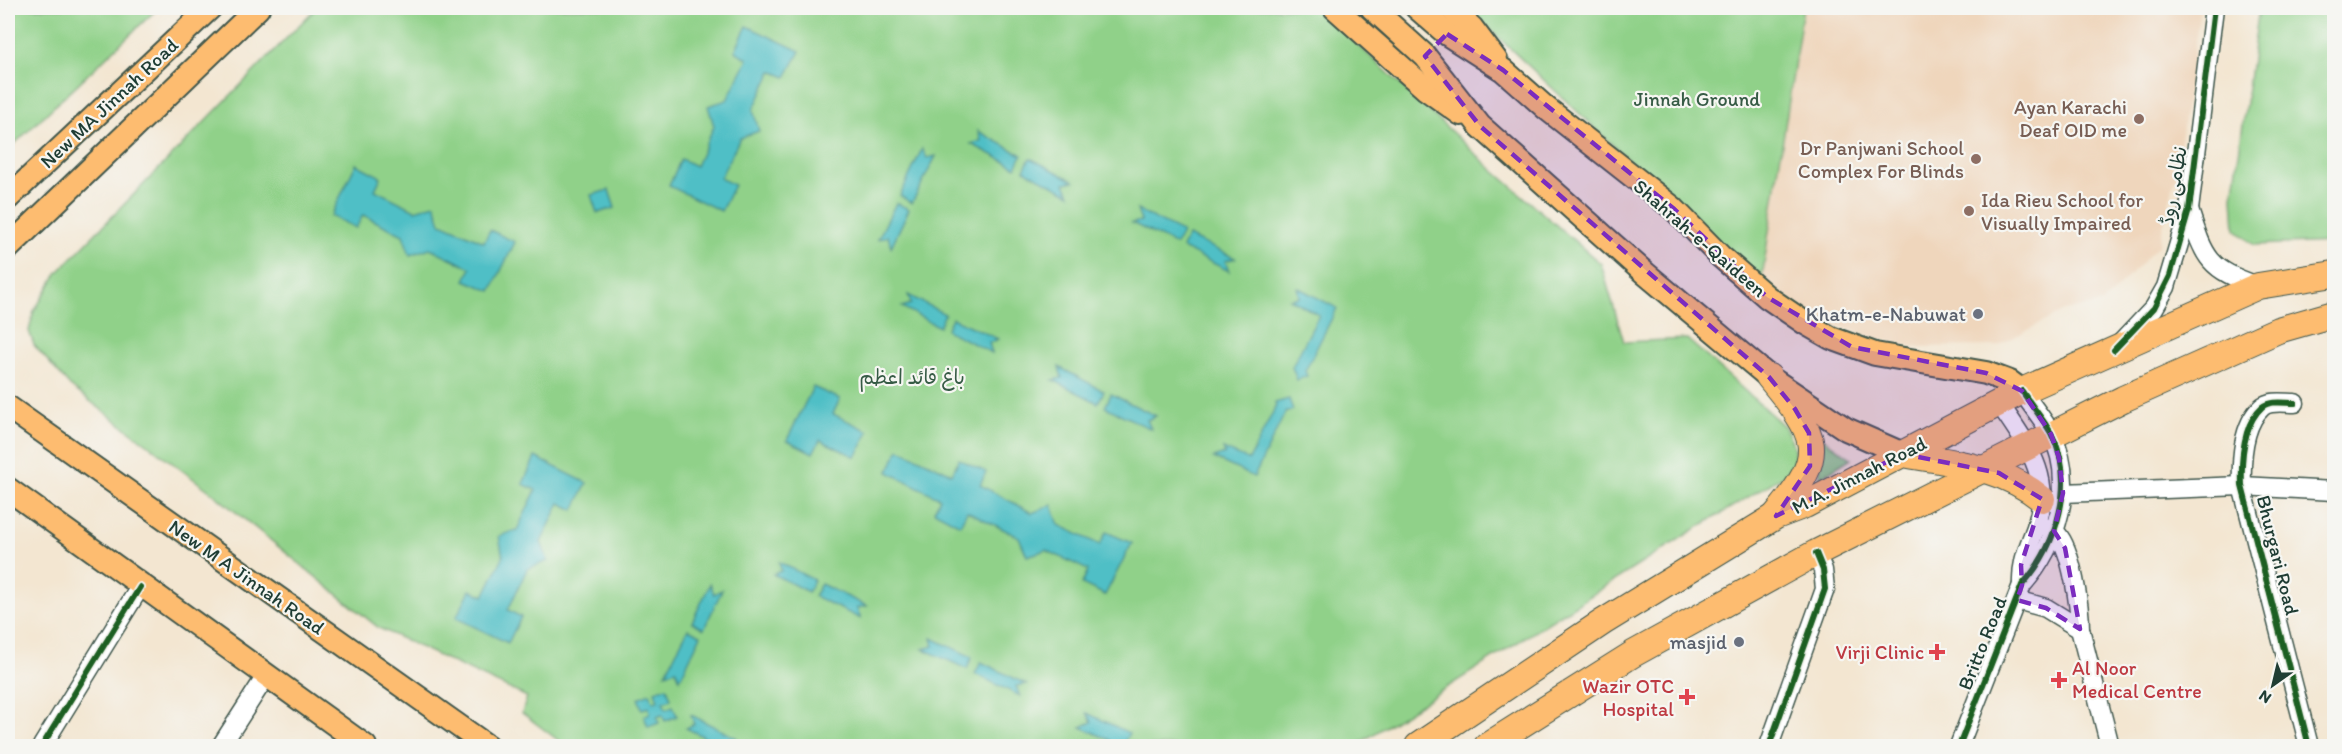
<svg xmlns="http://www.w3.org/2000/svg" width="2342" height="754" font-family="Itim,'Playpen Sans Arabic',sans-serif">
	<rect width="100%" height="100%" fill="#f6f6f2"/>
	<filter id="ink" filterUnits="userSpaceOnUse"><feTurbulence type="fractalNoise" baseFrequency=".0167" numOctaves="2"/><feDisplacementMap in="SourceGraphic" scale="12" xChannelSelector="R" yChannelSelector="G"/><feConvolveMatrix kernelMatrix="1 2 1 2 8 2 1 2 1" color-interpolation-filters="sRGB"/></filter>
	<filter id="wash" filterUnits="userSpaceOnUse"><feTurbulence type="fractalNoise" baseFrequency=".008" numOctaves="4" result="noise"/><feDisplacementMap in="SourceGraphic" scale="24" xChannelSelector="R" yChannelSelector="G"/><feGaussianBlur stdDeviation="1.35" result="paint"/><feColorMatrix in="noise" values="0 0 0 0 0 0 0 0 0 0 0 0 0 0 0 0 0 1.4 0 .05"/><feComposite in="paint" operator="in"/></filter>
	<g filter="url(#wash)">
		<rect width="100%" height="100%" fill="#f3e6d1"/>
		<polygon fill="#efd6bc" points="1803,8 2200,8 2176,176 2158,246 2103,303 2064,311 1997,346 1913,347 1872,337 1811,317 1761,284"/>
		<g fill="#90d189" stroke="#58875e" stroke-width="1.5">
			<polygon points="8,8 158,8 8,150"/>
			<path d="M 316,8 L 1318,8 L 1493,170 L 1601,264 L 1624,342 L 1687,339 L 1784,426 C 1795,444 1800,459 1785,475 L 1692,531 L 1355,746 L 566,746 L 522,713 L 527,697 L 379,628 L 211,492 L 70,386 L 34,345 L 29,331 L 34,311 L 58,272 Z"/>
			<polygon points="1467,8 1803,8 1761,284"/>
			<polygon points="2259,8 2334,8 2334,242 2254,245 2235,229 2233,197"/>
			<polygon points="1819,436 1851,458 1820,478"/>
		</g>
		<g fill="#50bfc6" stroke="#387e7d" stroke-width="1.5">
			<polygon points="747,26 800,51 786,77 772,71 753,110 759,131 740,138 720,178 734,185 721,211 669,186 681,159 696,166 714,126 708,106 727,100 748,59 735,51"/>
			<polygon points="978,131 1022,155 1016,167 971,144 981,141"/>
			<polygon points="922,149 927,158 936,156 912,203 900,196"/>
			<polygon points="1030,158 1074,181 1065,183 1070,194 1024,170"/>
			<polygon points="356,164 381,177 375,190 415,210 435,204 441,223 484,242 490,230 515,242 491,291 465,280 471,268 430,248 410,255 403,235 363,215 356,228 331,216"/>
			<polygon points="609,190 615,208 597,213 591,195"/>
			<polygon points="896,203 909,209 891,247 888,236 878,239"/>
			<polygon points="1137,210 1182,232 1176,245 1132,223 1141,221"/>
			<polygon points="1188,236 1235,258 1225,261 1229,271 1182,248"/>
			<polygon points="1297,287 1337,308 1305,371 1307,376 1297,380 1292,367 1319,315 1290,299 1299,297"/>
			<polygon points="908,295 945,314 939,327 902,307 911,304"/>
			<polygon points="952,318 998,339 989,343 992,353 946,330"/>
			<polygon points="1059,367 1104,391 1098,403 1053,380 1062,378"/>
			<polygon points="813,387 840,399 833,414 869,431 856,457 820,440 813,453 787,440"/>
			<polygon points="1111,394 1156,416 1147,420 1151,429 1105,407"/>
			<polygon points="1289,399 1293,410 1285,413 1254,477 1213,458 1225,454 1223,449 1249,460 1276,406 1275,403"/>
			<polygon points="899,449 952,474 959,459 986,472 980,485 1032,513 1052,505 1059,525 1100,545 1106,532 1132,543 1105,595 1082,584 1088,570 1046,550 1027,556 1019,537 967,511 960,525 934,511 940,498 888,472"/>
			<polygon points="535,457 587,483 574,510 560,503 541,542 548,561 527,569 508,610 521,617 508,643 456,618 470,590 484,596 503,557 499,536 517,530 536,490 523,484"/>
			<polygon points="779,562 814,580 808,592 773,574 781,571"/>
			<polygon points="710,584 714,594 722,590 704,629 692,622"/>
			<polygon points="821,584 867,606 857,608 861,619 814,596"/>
			<polygon points="688,629 701,635 680,679 676,670 666,673"/>
			<polygon points="932,638 972,657 967,669 923,649 934,646"/>
			<polygon points="981,662 1026,684 1016,686 1020,696 975,674"/>
			<polygon points="667,687 671,699 663,702 666,709 673,706 677,716 665,721 662,715 657,717 659,723 648,727 644,716 650,713 649,707 642,709 638,698 650,693 653,702 658,701 655,691"/>
			<polygon points="1087,713 1129,733 1122,746 1108,746 1110,740 1081,727 1092,722"/>
			<polygon points="691,715 737,738 733,746 722,746 686,728 694,724"/>
		</g>
	</g>
	<g filter="url(#ink)">
		<g fill="none" stroke-linecap="round" stroke-linejoin="round">
			<defs>
				<g id="minor">
					<path d="M 2189,210 C 2205,259 2208,269 2258,286"/>
					<polyline points="2120,344 2154,308 2166,287 2189,210 2214,8"/>
					<path d="M 1999,403 C 2026,444 2054,476 2036,527 C 2028,549 2021,561 2022,585"/>
					<path d="M 2295,403 C 2284,403 2270,400 2262,407 C 2242,425 2241,461 2242,486 L 2309,746"/>
					<polyline points="2063,493 2242,486 2334,491"/>
					<path d="M 2037,524 C 2044,527 2052,529 2057,534 C 2072,550 2080,608 2080,629 L 2110,746"/>
					<polyline points="2017,600 2046,608 2080,629"/>
					<polyline points="42,746 140,587"/>
					<polyline points="221,746 266,676"/>
					<polyline points="1769,746 1825,589 1823,570 1816,553"/>
					<path d="M 1959,746 L 2022,585 C 2057,546 2077,482 2051,433 C 2043,419 2031,405 2022,391"/>
				</g>
				<g id="major">
					<polyline points="1335,8 1426,89 1461,114"/>
					<polyline points="1372,8 1425,56 1480,126 1646,274 1769,377 1846,429 1903,454"/>
					<polyline points="1417,8 1447,34 1503,70 1546,108 1673,208 1720,256 1767,297 1805,323 1831,338 1875,354 1986,373 2010,382 2022,391"/>
					<polyline points="1450,8 1472,28 1496,60"/>
					<polyline points="8,198 210,8"/>
					<polyline points="8,248 258,8"/>
					<polyline points="8,407 487,746"/>
					<polyline points="8,489 365,746"/>
				</g>
				<g id="highway">
					<path d="M 1769,377 C 1818,437 1829,452 1776,515"/>
					<path d="M 1903,454 C 1953,463 2002,466 2042,499"/>
					<polyline points="1418,746 1603,622 1776,516 1805,505 2022,391 2258,286 2334,274"/>
					<polyline points="1487,746 1633,654 1816,553 2123,399 2278,330 2334,314"/>
				</g>
			</defs>
			<use href="#minor" stroke="#3f564c" stroke-width="21"/>
			<use href="#major" stroke="#3f564c" stroke-width="26"/>
			<use href="#highway" stroke="#3f564c" stroke-width="28"/>
			<use href="#minor" stroke="#fff" stroke-width="18"/>
			<use href="#major" stroke="#fdbc70" stroke-width="22"/>
			<use href="#highway" stroke="#fdbc70" stroke-width="26"/>
			<defs>
				<g id="cycleway">
					<polyline points="2114,350 2154,308 2170,276 2189,210 2214,8"/>
					<path d="M 2295,403 C 2284,403 2270,400 2262,407 C 2242,425 2241,461 2242,486 L 2309,746"/>
					<polyline points="42,746 140,587"/>
					<polyline points="1769,746 1825,589 1823,570 1816,553"/>
					<path d="M 1959,746 L 2022,585 C 2057,546 2077,482 2051,433 C 2043,419 2031,405 2022,391"/>
				</g>
			</defs>
			<use href="#cycleway" stroke="#f6f6f2" stroke-width="10"/>
			<use href="#cycleway" stroke="#1b5e20" stroke-width="6"/>
		</g>
	</g>
	<path fill="#7b2cbf" fill-opacity="0.2" stroke="#7b2cbf" stroke-width="4.5" stroke-dasharray="12 8" stroke-linejoin="round" d="M 1447,34 L 1503,70 L 1673,208 L 1767,297 L 1852,347 L 1986,373 L 2022,391 L 2051,434 L 2059,458 L 2063,493 L 2054,531 L 2065,548 L 2080,629 L 2046,608 L 2017,600 L 2022,585 L 2021,565 L 2042,499 L 1999,473 L 1903,454 L 1776,516 L 1810,466 L 1809,433 L 1795,409 L 1769,377 L 1480,126 L 1425,56 Z"/>
	<g fill="#8d6e63" stroke="#f6f6f2" stroke-width="2">
		<circle cx="2139" cy="119" r="6"/>
		<circle cx="1976" cy="159" r="6"/>
		<circle cx="1969" cy="211" r="6"/>
	</g>
	<g fill="#6b7280" stroke="#f6f6f2" stroke-width="2">
		<circle cx="1978" cy="314" r="6"/>
		<circle cx="1739" cy="642" r="6"/>
	</g>
	<g fill="#e0444e" stroke="#f6f6f2" stroke-width="2">
		<path d="M1934 643h6v6h6v6h-6v6h-6v-6h-6v-6h6z"/>
		<path d="M2056 671h6v6h6v6h-6v6h-6v-6h-6v-6h6z"/>
		<path d="M1684 688h6v6h6v6h-6v6h-6v-6h-6v-6h6z"/>
	</g>
	<g text-anchor="middle" stroke-width="4.5" stroke-linejoin="round" paint-order="stroke">
		<g font-size="20" fill="#365b45" stroke="#f6f6f2">
			<text x="1697" y="106">Jinnah Ground</text>
			<text x="912" y="384">باغ قائد اعظم</text>
		</g>
		<g font-size="20" fill="#1f3d34" stroke="#f6f6f2">
			<text transform="translate(109 103) rotate(-43)" y="7">New MA Jinnah Road</text>
			<text transform="translate(2173 186) rotate(-80)" y="7">نظامی روڈ</text>
			<text transform="translate(1700 238) rotate(41)" y="7">Shahrah-e-Qaideen</text>
			<text transform="translate(1859 475) rotate(-27)" y="7">M.A. Jinnah Road</text>
			<text transform="translate(2278 555) rotate(76)" y="7">Bhurgari Road</text>
			<text transform="translate(247 577) rotate(35)" y="7">New M A Jinnah Road</text>
			<text transform="translate(1982 643) rotate(-68)" y="7">Britto Road</text>
		</g>
		<g font-size="20" fill="#785e54" stroke="#f6f6f2" text-anchor="end">
			<text x="2127" y="114">Ayan Karachi<tspan x="2127" dy="23">Deaf OID me</tspan></text>
			<text x="1964" y="155">Dr Panjwani School<tspan x="1964" dy="23">Complex For Blinds</tspan></text>
			<text x="1981" y="207" text-anchor="start">Ida Rieu School for<tspan x="1981" dy="23">Visually Impaired</tspan></text>
		</g>
		<g font-size="20" fill="#5b616d" stroke="#f6f6f2" text-anchor="end">
			<text x="1966" y="321">Khatm-e-Nabuwat</text>
			<text x="1727" y="649">masjid</text>
		</g>
		<g font-size="20" fill="#be3a42" stroke="#f6f6f2" text-anchor="end">
			<text x="1924" y="659">Virji Clinic</text>
			<text x="2072" y="675" text-anchor="start">Al Noor<tspan x="2072" dy="23">Medical Centre</tspan></text>
			<text x="1674" y="693">Wazir OTC<tspan x="1674" dy="23">Hospital</tspan></text>
		</g>
	</g>
	<rect width="2342" height="754" fill="none" stroke="#f6f6f2" stroke-width="30"/>
	<g transform="translate(2273 685) rotate(214)" stroke="#f6f6f2" stroke-width="4.5" paint-order="stroke">
	<path d="M0-4.5L10 22L0 15L-10 22Z" fill="#1f3d34"/>
	<text y="-9" font-size="16" font-weight="bold" text-anchor="middle" fill="#1f3d34">N</text>
	</g>
</svg>
